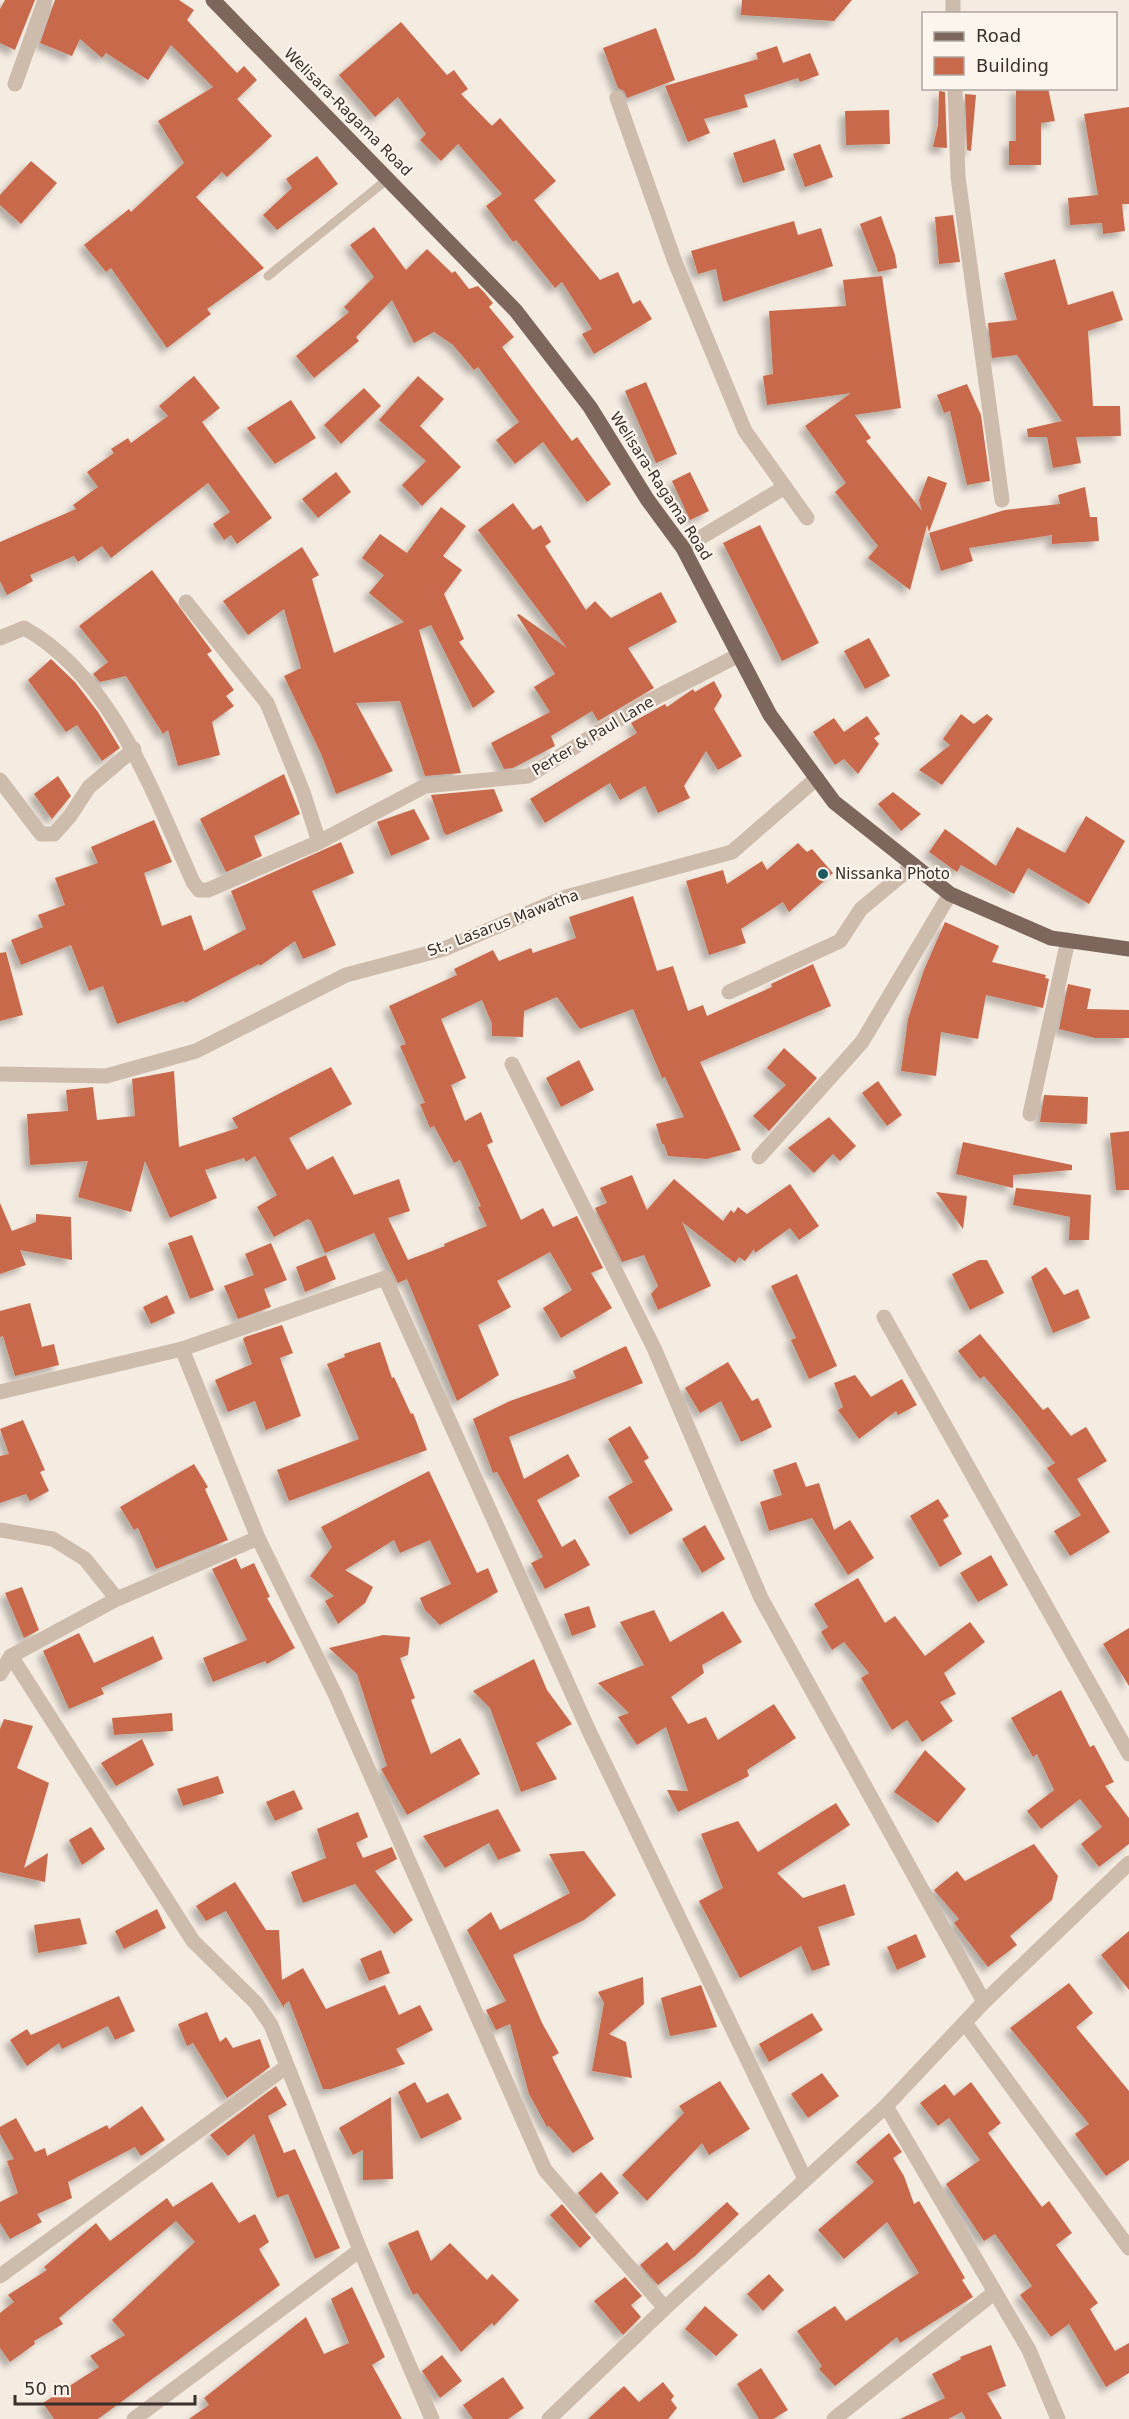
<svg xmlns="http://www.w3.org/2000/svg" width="1129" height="2419" font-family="'DejaVu Sans',sans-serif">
	<defs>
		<filter id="shadow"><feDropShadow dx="-5.5" dy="5.5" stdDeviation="3" flood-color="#0004"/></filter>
	</defs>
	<rect width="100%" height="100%" fill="#f4ebe1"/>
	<g fill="#c8694b" filter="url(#shadow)">
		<polygon points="5,0 35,0 15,50 0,43 0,9"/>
		<polygon points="55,0 179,0 194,10 187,20 237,73 244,66 257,80 237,99 272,136 227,177 222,172 196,197 264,268 207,309 211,314 167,348 111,268 106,272 84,245 129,209 131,212 184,163 158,121 213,87 171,45 148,80 106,53 102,58 80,39 72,56 40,43"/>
		<polygon points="742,0 852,0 834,21 741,15"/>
		<polygon points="401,22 447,75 454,70 468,89 461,94 492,126 500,118 556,181 534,200 600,280 618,272 633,304 640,300 652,319 594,354 582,334 592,329 562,282 555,288 516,240 513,242 486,206 502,194 458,144 441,161 420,140 426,134 398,97 375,117 339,75"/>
		<polygon points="656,28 675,80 627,98 624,91 618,88 603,48"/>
		<polygon points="777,46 783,63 810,53 819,75 800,82 798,78 744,95 748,107 704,119 710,133 688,142 665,86 758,59 756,53"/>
		<polygon points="1016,88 1048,88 1055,121 1041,123 1041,165 1009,165 1009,141 1016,141"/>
		<polygon points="939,91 945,92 947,148 933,147 938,125"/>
		<polygon points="965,94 976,95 971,151 967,150"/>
		<polygon points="1129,107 1129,204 1122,204 1125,231 1103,234 1102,223 1070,225 1068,198 1098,195 1084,114"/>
		<polygon points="889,110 890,144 846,145 845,111"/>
		<polygon points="775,139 785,170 743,183 733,153"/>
		<polygon points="820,144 833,177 805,187 793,154"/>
		<polygon points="317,156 338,184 277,230 263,215 292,188 286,179"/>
		<polygon points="31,161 57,183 21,224 0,205 0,195"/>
		<polygon points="953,215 960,262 939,264 935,217"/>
		<polygon points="881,216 895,255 897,268 878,272 860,224"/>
		<polygon points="794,221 798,235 821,228 833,266 723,302 716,269 698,274 691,251"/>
		<polygon points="374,227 406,270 427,249 452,273 455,271 469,289 478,286 484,292 493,303 489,307 514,337 502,347 572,441 577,437 611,484 587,502 543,442 515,464 496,440 519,422 478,367 474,370 453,345 434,332 414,343 392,300 356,337 359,341 314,378 296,356 349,312 344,307 374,277 350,245"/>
		<polygon points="1055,259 1068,305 1113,291 1123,320 1088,331 1093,406 1120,406 1121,436 1076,437 1081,463 1053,468 1047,437 1028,437 1027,429 1062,421 1017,355 992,358 988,323 1017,320 1004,273"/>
		<polygon points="882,276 901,408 855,415 871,438 866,441 922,511 919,500 928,476 947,483 929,532 927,525 910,590 868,558 878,546 835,492 846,483 805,426 851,393 767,405 763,376 773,374 769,311 846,306 843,280"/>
		<polygon points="194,376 220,408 202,422 272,518 237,544 231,535 224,540 213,524 230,512 208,483 111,558 102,546 78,562 74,556 30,575 33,581 7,595 0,581 0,542 76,509 73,505 98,487 87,472 114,453 111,449 128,438 131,443 168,416 159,406"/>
		<polygon points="418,376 444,399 420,426 461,467 422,506 402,485 426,461 379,420"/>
		<polygon points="646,382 677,454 656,463 625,391"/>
		<polygon points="967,384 981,415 990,481 967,485 950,411 944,413 937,395"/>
		<polygon points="364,388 381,406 341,444 324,425"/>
		<polygon points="291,400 316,438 275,464 247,428"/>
		<polygon points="336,472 351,492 318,518 302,499"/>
		<polygon points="690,472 709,511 690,520 672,481"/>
		<polygon points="1085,487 1090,517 1097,517 1099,541 1052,544 1052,535 969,548 973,561 941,571 929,533 1005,510 1060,504 1058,495"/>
		<polygon points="513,503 533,530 541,525 551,542 545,546 586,610 595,601 611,618 661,592 677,622 628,648 654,688 598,721 592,711 551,736 555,746 513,768 504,769 491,743 550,712 534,687 555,674 517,615 519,614 567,648 478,530"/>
		<polygon points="441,507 466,526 443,556 462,570 444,594 464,639 459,642 495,692 473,708 431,625 419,630 461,773 425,776 400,701 356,703 393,771 336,794 322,756 284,676 301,668 284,609 248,635 223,601 302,547 319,575 312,579 334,653 404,622 369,593 384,575 362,558 380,534 407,553"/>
		<polygon points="760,525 819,643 782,661 723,543"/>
		<polygon points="152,570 212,651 207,654 234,690 226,696 234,706 212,722 220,755 178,766 168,730 163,734 126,676 100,682 93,674 108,662 79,626"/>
		<polygon points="869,638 890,676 865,689 844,651"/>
		<polygon points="51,659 75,682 98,712 120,748 102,761 77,725 66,732 28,680"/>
		<polygon points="714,681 722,696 714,709 742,756 718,770 706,751 684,786 690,798 658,813 645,786 620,800 610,783 545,823 530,799 637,733 631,723 665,704 667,707 693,689 695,692"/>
		<polygon points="961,714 974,724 987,714 993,719 942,785 919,770 950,745 943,739"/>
		<polygon points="867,716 880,734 874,738 879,744 858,774 844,759 835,765 813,732 834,718 844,732"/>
		<polygon points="284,774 300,814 254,836 262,856 226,872 200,819"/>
		<polygon points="58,776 71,796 52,819 34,794"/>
		<polygon points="494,789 503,811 447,835 444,833 431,795"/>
		<polygon points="893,792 921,814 901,831 878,804"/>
		<polygon points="414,809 430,839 391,856 377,822"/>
		<polygon points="1086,816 1125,841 1089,904 1028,868 1014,894 961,865 957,872 929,852 945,829 996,866 1017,827 1065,853"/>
		<polygon points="154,820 172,862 144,873 162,926 191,915 204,951 246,929 231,891 341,842 354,873 312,891 336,945 303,959 295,941 260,966 259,964 185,1003 184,1001 117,1024 103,986 89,991 71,945 21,965 11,940 43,927 38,915 65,905 55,878 98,863 91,847"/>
		<polygon points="798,843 807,852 812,849 833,873 789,912 783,902 741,929 746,943 709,955 686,881 723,870 727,884 762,861 767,870"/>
		<polygon points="633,896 657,971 673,966 688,1011 703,1005 707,1016 772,987 771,984 813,964 831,1006 700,1062 741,1150 707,1159 668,1156 664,1144 662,1144 656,1124 684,1117 665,1077 662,1078 633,1009 580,1029 557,997 524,1011 523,1037 492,1036 492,1024 482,1000 441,1019 466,1078 451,1085 465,1121 481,1112 493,1142 487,1145 521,1220 543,1208 553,1227 577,1216 603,1268 591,1273 612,1308 561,1338 543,1308 572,1290 550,1252 497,1281 511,1307 478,1325 499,1375 457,1401 407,1279 398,1283 374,1233 325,1253 311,1221 308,1219 274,1237 257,1207 277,1195 255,1156 246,1162 244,1158 205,1170 217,1198 170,1218 145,1161 131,1212 78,1197 88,1161 30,1165 27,1114 68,1111 66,1090 93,1087 97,1120 135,1116 132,1079 174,1071 179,1147 238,1128 232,1118 331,1067 352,1104 289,1138 307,1170 333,1156 354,1195 399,1179 410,1211 388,1218 408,1260 445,1246 444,1244 487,1226 478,1207 481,1206 460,1160 454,1163 434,1126 430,1128 420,1104 425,1103 400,1046 406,1044 389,1006 457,975 454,969 493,950 499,961 531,948 533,953 576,938 569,917"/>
		<polygon points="945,922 999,946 992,962 1046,975 1045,978 1049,979 1043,1008 986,995 978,1039 941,1032 936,1076 901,1071 908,1019 924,970"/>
		<polygon points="6,952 23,1015 0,1021 0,953"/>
		<polygon points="1068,984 1091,989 1087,1009 1129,1010 1129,1038 1095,1038 1059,1029"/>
		<polygon points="784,1048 817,1078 769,1131 753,1116 786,1085 767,1068"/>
		<polygon points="579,1060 594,1090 561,1107 546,1078"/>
		<polygon points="878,1081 902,1115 887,1126 862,1093"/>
		<polygon points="1044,1095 1088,1097 1087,1124 1040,1122"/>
		<polygon points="829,1117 856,1146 840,1161 833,1154 814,1173 788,1148"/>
		<polygon points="1129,1131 1129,1190 1116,1190 1110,1133"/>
		<polygon points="963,1142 1072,1165 1072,1170 1013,1175 1013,1188 956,1174"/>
		<polygon points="632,1175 647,1210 674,1179 723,1221 731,1210 734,1213 738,1207 747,1214 790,1184 819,1226 799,1240 790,1228 755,1253 754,1249 745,1261 739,1257 735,1263 682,1222 711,1286 658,1310 651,1294 658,1286 644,1255 622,1262 595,1208 607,1203 600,1188"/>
		<polygon points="1016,1188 1091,1195 1089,1240 1069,1240 1070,1217 1013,1205"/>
		<polygon points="936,1192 967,1196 963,1229"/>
		<polygon points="0,1203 12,1231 36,1222 36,1214 71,1217 72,1260 20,1250 26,1265 0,1274"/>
		<polygon points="192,1235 214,1290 190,1299 168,1243"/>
		<polygon points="271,1243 287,1280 264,1289 271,1307 238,1319 224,1286 254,1275 245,1254"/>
		<polygon points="326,1255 336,1279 305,1292 296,1267"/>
		<polygon points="979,1260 987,1260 1004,1293 970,1310 952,1274"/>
		<polygon points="1046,1267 1064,1295 1078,1289 1090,1318 1053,1333 1031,1277"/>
		<polygon points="797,1274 837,1366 809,1379 791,1340 796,1338 771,1286"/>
		<polygon points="167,1295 175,1313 151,1324 143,1307"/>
		<polygon points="30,1303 42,1347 54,1344 59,1365 15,1376 3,1336 0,1337 0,1311"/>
		<polygon points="282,1325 293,1353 280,1358 301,1416 266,1430 255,1401 228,1412 215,1380 252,1364 243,1339 245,1337"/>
		<polygon points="980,1334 1043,1410 1048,1407 1071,1436 1086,1427 1107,1461 1077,1479 1110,1532 1070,1556 1054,1531 1081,1515 1047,1468 1055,1463 1019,1417 984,1376 980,1379 958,1351"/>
		<polygon points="380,1342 392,1378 394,1377 411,1414 413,1413 427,1450 289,1501 277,1470 359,1439 327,1364 345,1357 344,1354"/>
		<polygon points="626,1346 643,1383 509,1437 524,1479 568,1454 580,1476 537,1500 562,1547 575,1539 590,1565 545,1589 531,1563 543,1557 497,1472 493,1473 473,1419 510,1401 576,1378 573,1371"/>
		<polygon points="728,1362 752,1401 758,1398 772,1427 741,1442 721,1401 700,1413 685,1388"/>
		<polygon points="855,1375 871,1397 902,1379 917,1405 898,1415 896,1411 859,1439 838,1410 843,1407 834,1383"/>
		<polygon points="23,1420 45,1470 40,1472 49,1491 30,1501 26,1494 0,1503 0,1456 9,1454 0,1429"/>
		<polygon points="630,1426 649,1458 644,1461 673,1510 630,1535 608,1497 633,1482 608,1439"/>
		<polygon points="796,1462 806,1487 819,1483 834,1530 850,1520 874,1558 848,1575 812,1518 769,1531 760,1502 782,1495 773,1470"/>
		<polygon points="194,1464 208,1487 205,1489 228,1540 156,1569 138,1528 134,1530 120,1507"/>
		<polygon points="429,1471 477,1573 488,1568 498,1592 440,1625 425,1610 420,1598 451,1584 430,1540 400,1553 394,1540 345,1570 373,1587 365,1603 338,1624 325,1601 334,1596 310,1576 332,1547 321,1527"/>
		<polygon points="938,1499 949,1516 943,1520 962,1554 940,1567 910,1516"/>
		<polygon points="705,1525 725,1559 702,1573 682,1539"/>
		<polygon points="991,1555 1008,1585 978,1602 960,1573"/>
		<polygon points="236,1558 241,1569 254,1563 270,1597 267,1598 295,1648 267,1664 265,1661 213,1682 203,1658 247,1640 212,1569"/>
		<polygon points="858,1578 885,1623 895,1616 925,1656 970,1622 985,1642 944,1673 956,1694 940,1702 953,1721 922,1742 907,1720 892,1730 861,1678 869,1673 844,1642 832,1650 821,1632 828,1627 814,1604"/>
		<polygon points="22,1587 39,1630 24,1638 5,1593"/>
		<polygon points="589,1606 596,1627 572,1636 564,1614"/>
		<polygon points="654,1610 670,1642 723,1611 742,1642 702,1665 704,1673 671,1697 688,1724 706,1717 718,1740 774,1704 796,1738 747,1770 749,1776 678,1812 667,1790 688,1791 666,1727 637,1745 618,1717 629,1713 598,1683 644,1665 620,1622"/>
		<polygon points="1129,1628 1129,1686 1103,1644"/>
		<polygon points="79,1633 94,1663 153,1636 163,1659 101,1688 104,1694 69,1709 43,1651"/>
		<polygon points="383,1635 410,1637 408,1655 400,1658 415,1698 411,1700 431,1754 460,1738 480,1774 407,1815 381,1769 387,1766 357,1674 329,1648"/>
		<polygon points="534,1659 547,1690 572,1724 536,1743 557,1779 521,1792 490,1708 473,1691"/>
		<polygon points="1061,1690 1090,1747 1094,1745 1114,1782 1105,1786 1129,1818 1129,1844 1099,1867 1081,1844 1102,1827 1080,1799 1041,1829 1027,1811 1054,1790 1037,1754 1033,1757 1011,1718"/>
		<polygon points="172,1713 173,1731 114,1735 112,1718"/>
		<polygon points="4,1719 33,1726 17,1768 49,1783 24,1868 48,1853 45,1882 0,1872 0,1729"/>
		<polygon points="142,1739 154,1765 116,1786 101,1763"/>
		<polygon points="925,1750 966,1789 938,1823 894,1792"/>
		<polygon points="218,1776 224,1793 183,1806 177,1789"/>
		<polygon points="294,1790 303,1809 275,1821 266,1802"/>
		<polygon points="836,1803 850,1825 777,1873 803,1898 845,1884 855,1915 818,1927 830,1965 812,1971 801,1946 740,1978 699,1901 723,1888 701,1834 738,1821 758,1852"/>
		<polygon points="498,1809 521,1851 498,1860 489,1843 445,1868 423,1836"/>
		<polygon points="358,1812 368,1837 356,1843 363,1858 392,1847 397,1859 375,1871 413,1920 394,1934 355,1884 303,1903 291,1872 326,1858 317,1829"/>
		<polygon points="91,1827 105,1849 82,1865 69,1840"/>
		<polygon points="1034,1844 1058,1876 1052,1900 1010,1936 1017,1945 988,1967 954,1923 959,1919 934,1890 957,1871 965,1881"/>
		<polygon points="584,1851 616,1895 584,1920 513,1955 542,2023 559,2053 552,2057 594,2139 573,2153 549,2126 547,2127 529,2094 510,2024 496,2030 486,2010 506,2001 467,1930 491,1912 500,1930 570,1893 549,1854"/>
		<polygon points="235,1882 266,1930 279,1930 282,1980 303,1968 326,2009 385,1985 399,2015 420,2005 433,2030 396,2049 405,2064 331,2089 323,2089 289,2001 284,2005 284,2008 226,1911 206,1921 196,1906"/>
		<polygon points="157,1909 166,1928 124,1949 115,1931"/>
		<polygon points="80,1918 87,1944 38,1953 34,1925"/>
		<polygon points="1129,1931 1129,1990 1101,1955"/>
		<polygon points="916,1934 926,1957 897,1970 887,1947"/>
		<polygon points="381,1950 390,1973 369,1981 360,1959"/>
		<polygon points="643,1977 644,2004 609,2034 626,2042 632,2078 592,2071 604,2003 598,1992"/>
		<polygon points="1069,1983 1093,2013 1076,2027 1129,2091 1129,2160 1106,2176 1075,2134 1089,2124 1010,2028"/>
		<polygon points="701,1985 717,2027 670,2036 661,1998"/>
		<polygon points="119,1996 135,2031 115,2040 108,2026 62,2049 59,2043 27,2066 10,2040 27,2029 31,2035"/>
		<polygon points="207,2012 220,2042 226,2037 233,2048 260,2039 270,2067 227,2098 193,2043 187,2046 178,2024"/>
		<polygon points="812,2013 823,2030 769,2062 759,2044"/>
		<polygon points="822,2073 839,2096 808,2118 791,2094"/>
		<polygon points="720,2081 750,2129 709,2155 702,2143 647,2201 622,2175 684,2113 679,2106"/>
		<polygon points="415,2082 427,2103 448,2093 462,2119 421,2139 398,2092"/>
		<polygon points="971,2082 1001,2123 988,2133 1042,2207 1049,2201 1072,2233 1056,2245 1098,2303 1090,2309 1115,2351 1129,2343 1129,2373 1106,2387 1069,2324 1051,2337 1020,2295 1032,2286 995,2234 984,2241 946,2184 980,2160 949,2118 938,2126 920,2103 945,2084 954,2096"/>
		<polygon points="276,2086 287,2105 268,2116 284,2153 295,2149 340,2248 315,2259 288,2194 277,2198 254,2134 228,2156 210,2135"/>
		<polygon points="391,2097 393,2179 363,2180 363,2150 353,2155 339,2128"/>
		<polygon points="142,2106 165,2140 141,2156 135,2147 68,2182 72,2198 37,2214 42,2222 10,2239 0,2223 0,2202 18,2193 7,2161 14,2159 0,2134 0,2127 16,2118 35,2152 45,2148 47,2156 107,2125 109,2129"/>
		<polygon points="889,2133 902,2152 893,2158 904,2176 914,2204 919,2201 965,2278 962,2280 973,2297 900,2343 897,2337 835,2386 819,2369 822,2366 797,2331 835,2306 846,2321 919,2273 887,2222 844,2259 818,2230 874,2182 856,2162"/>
		<polygon points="601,2172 619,2193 596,2214 578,2193"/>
		<polygon points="212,2182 239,2223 255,2214 269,2242 259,2249 280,2285 98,2419 54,2419 43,2403 99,2367 90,2356 125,2335 112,2320 195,2242 176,2221 59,2318 63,2324 34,2341 35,2344 10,2362 0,2348 0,2313 14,2302 8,2295 47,2270 44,2267 96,2223 110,2241 167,2198 173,2207"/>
		<polygon points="727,2202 739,2214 695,2256 658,2285 640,2265 667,2242 674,2251"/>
		<polygon points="562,2204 591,2238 580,2248 550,2215"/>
		<polygon points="418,2230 431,2261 450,2243 487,2280 492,2274 519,2300 494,2326 492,2323 461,2352 417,2293 413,2295 388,2243"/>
		<polygon points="769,2274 784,2290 763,2311 747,2294"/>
		<polygon points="625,2277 642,2296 631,2305 641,2317 623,2335 594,2301"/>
		<polygon points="352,2287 385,2357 372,2365 402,2419 189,2419 209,2405 204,2398 306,2317 324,2354 349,2343 331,2299"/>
		<polygon points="705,2306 738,2335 716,2356 685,2329"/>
		<polygon points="991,2345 1006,2386 987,2393 1002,2419 966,2419 962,2412 948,2419 900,2419 945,2398 932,2374 961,2359 960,2357"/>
		<polygon points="442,2355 462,2381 440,2398 422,2371"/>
		<polygon points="761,2368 788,2410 773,2419 759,2419 737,2384"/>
		<polygon points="503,2377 524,2408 508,2419 473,2419 463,2405"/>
		<polygon points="663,2382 674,2396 671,2400 677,2408 668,2419 588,2419 624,2386 639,2402"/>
	</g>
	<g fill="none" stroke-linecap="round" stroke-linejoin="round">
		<polyline stroke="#cdbbac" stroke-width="9" points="268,276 389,178"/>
		<g stroke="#cdbbac" stroke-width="15">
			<polyline points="953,0 953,14"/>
			<polyline points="15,84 45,0"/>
			<polyline points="955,88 958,177 1002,500"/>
			<polyline points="617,98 675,262 745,431 807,518"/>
			<polyline points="683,548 785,487"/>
			<polyline points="186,602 267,703 303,792 319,842"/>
			<path d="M 0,638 L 24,628 C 112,676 154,795 193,882 L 199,890 L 208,890 L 319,842 L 425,786 L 528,776 L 647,702 L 739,655"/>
			<polyline points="0,780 41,834 54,834 70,816 89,787 134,749"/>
			<polyline points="729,992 840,941 861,909 914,865"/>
			<polyline points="512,1064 654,1348 761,1598 984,2002"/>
			<polyline points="0,1074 106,1076 196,1051 346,975 444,949 566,897 732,852 817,778"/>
			<polyline points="1030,1114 1068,940"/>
			<polyline points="759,1157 862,1042 950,894"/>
			<polyline points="884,1317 1129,1754"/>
			<polyline points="182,1349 258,1538 335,1694 545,2170 665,2308"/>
			<polyline points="0,1392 182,1349 385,1278 589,1731 805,2179"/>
			<polyline points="0,1530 53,1539 85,1559 117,1599"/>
			<polyline points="11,1656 193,1941 256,2003 271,2025 360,2250 432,2419"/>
			<polyline points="0,1674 11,1656 117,1599 258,1538"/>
			<polyline points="965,2023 1129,2248"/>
			<polyline points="886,2106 1029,2350 1058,2419"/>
			<polyline points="0,2276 286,2067"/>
			<polyline points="134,2419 360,2250"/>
			<polyline points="549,2419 665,2308 886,2106 984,2002 1129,1863"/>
			<polyline points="834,2419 995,2292"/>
		</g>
		<polyline stroke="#7d675c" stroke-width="15" points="213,0 516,311 590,407 647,499 683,548 770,715 834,802 950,894 1051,938 1129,949"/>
	</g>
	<circle fill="#1f5a5e" stroke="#fbf5ee" stroke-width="2" cx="823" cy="874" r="6"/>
	<g text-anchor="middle" stroke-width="4.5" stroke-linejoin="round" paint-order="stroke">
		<g font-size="15" fill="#3b302b" stroke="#fbf5ee">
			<text transform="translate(348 112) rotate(45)" y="5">Welisara-Ragama Road</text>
			<text transform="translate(661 486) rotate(57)" y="5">Welisara-Ragama Road</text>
			<text transform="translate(593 736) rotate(-31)" y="5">Perter &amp; Paul Lane</text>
			<text transform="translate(503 923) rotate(-21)" y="5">St,. Lasarus Mawatha</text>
		</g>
		<g font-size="15" fill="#3b302b" stroke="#fbf5ee" text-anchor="start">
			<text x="835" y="879">Nissanka Photo</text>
		</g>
	</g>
	<rect x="922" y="12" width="195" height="78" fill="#fbf5ee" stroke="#aea6a0" stroke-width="1.5"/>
	<rect x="934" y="32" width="30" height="9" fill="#7d675c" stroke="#aea6a0" stroke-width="1.5"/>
	<text x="976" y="42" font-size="18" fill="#3b302b">Road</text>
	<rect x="934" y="57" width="30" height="18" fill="#c8694b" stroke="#aea6a0" stroke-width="1.5"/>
	<text x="976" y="72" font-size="18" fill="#3b302b">Building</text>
	<path d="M15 2395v9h180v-9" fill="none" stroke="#3b302b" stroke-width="3"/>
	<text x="24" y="2395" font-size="18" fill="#3b302b" stroke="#fbf5ee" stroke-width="4.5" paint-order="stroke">50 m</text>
</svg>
